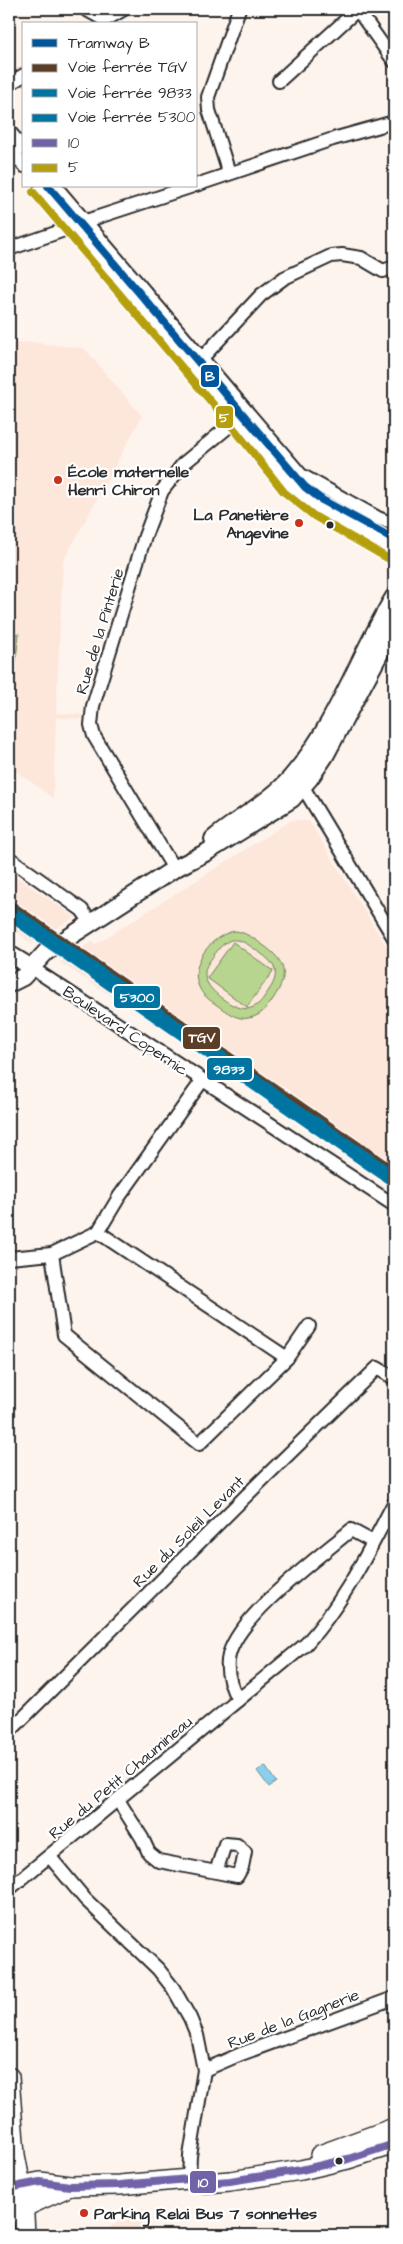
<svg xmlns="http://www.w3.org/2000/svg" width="403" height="2244" font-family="'Architects Daughter',sans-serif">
	<rect width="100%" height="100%" fill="#fef4ee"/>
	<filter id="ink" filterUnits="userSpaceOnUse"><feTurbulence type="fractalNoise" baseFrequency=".02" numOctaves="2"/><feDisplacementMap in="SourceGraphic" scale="10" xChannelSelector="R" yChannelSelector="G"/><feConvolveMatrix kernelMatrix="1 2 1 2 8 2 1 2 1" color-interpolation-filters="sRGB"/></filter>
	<g filter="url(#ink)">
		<g fill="#fde6da">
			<polygon points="27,342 84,348 142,416 63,562 56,713 84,715 83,719 56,718 53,798 9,766 9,344"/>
			<polygon points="292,820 309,821 394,959 394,1183 60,962 92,942 96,944"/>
			<polygon points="9,872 75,917 32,943 9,926"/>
			<polygon points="143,2207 153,2235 101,2235 116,2223"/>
		</g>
		<g fill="#b7d58e" stroke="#71805c" fill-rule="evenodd">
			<polygon points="9,633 19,634 13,684 9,684"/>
			<path d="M 236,931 C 247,933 254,939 263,945 C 287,962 289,975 273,999 C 267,1008 261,1016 249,1018 C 238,1020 230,1014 221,1008 C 213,1002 203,997 199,987 C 188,964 213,933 236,931 ZM 231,940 C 241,939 247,944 256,950 C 272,961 283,970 269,990 C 264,997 260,1005 251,1008 C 237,1013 205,990 205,975 C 204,967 210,961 214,955 C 219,948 223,943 231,940 Z"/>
			<polygon points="233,942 273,971 247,1007 207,978"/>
		</g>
		<polygon fill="#8bcfed" stroke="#658d9f" points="265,1766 276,1782 269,1787 257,1771"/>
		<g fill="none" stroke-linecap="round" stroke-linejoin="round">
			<defs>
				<g id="minor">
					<polyline points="85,9 105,20 124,9"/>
					<polyline points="357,9 394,61"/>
					<polyline points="279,81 358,9"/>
					<polyline points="9,84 24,75"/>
					<polyline points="9,131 24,149"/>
					<polyline points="9,148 24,166"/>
					<polyline points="229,173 209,110 208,97 239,9"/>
					<polyline points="196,185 333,139 394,122"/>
					<polyline points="41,186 243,424 291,485 319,507 394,550"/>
					<polyline points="55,186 301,475 378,518 394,524"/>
					<polyline points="86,221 193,186"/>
					<polyline points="9,249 76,226"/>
					<polyline points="202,358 261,295 284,278 331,256 342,255 361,258 383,271 394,267"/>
					<polyline points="297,781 303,787 394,938"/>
					<polyline points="9,858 82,910 92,924"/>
					<polyline points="174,869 94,736 91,725 93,706 145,536 162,491 183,464 239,418"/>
					<polyline points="32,968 394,1205"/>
					<polyline points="98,1232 287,1358"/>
					<polyline points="52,1254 64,1335 199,1444 287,1358 309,1326"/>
					<polyline points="9,1258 52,1254 98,1232 119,1197 202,1081"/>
					<path d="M 238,1700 C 231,1687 225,1670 229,1655 C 239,1615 319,1557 351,1530 L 373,1542"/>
					<polyline points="9,1732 259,1483 377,1368 394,1378"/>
					<polyline points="118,1800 142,1838 149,1853 159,1861 237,1876 242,1867 245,1852 237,1845 225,1844 216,1872"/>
					<polyline points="50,1857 85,1899 158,1969 173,1988 190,2018 197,2035 204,2070 190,2156 189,2179"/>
					<path d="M 9,1889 L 306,1644 C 344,1602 368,1552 394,1503"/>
					<polyline points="204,2070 241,2054 394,1998"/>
				</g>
				<g id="tertiary">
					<path d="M 213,839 C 239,817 272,801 293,775 C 337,723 359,655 394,597"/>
					<polyline points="9,954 32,968"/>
					<polyline points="9,984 23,977 46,952 174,869 207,852 292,799 310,778 325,756 394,627"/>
				</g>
				<g id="secondary">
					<polyline points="9,2077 15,2155 23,2196 25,2235"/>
					<polyline points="320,2155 394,2128"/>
					<polyline points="9,2188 40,2182 70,2186 119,2185 189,2179 206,2183 230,2181 301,2170 348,2159 394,2144"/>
					<polyline points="9,2214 70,2186"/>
				</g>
			</defs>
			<use href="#minor" stroke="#2b2b2b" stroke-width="16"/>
			<use href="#tertiary" stroke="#2b2b2b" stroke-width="20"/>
			<use href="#secondary" stroke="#2b2b2b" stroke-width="22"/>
			<use href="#minor" stroke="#fff" stroke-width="12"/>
			<use href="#tertiary" stroke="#fff" stroke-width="16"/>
			<use href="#secondary" stroke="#fff" stroke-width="19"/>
			<defs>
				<polyline id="bus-1" points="9,2188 40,2182 70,2186 119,2185 189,2179 206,2183 230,2181 301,2170 348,2159 394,2144"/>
				<polyline id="bus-2" points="33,192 235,430 284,492 314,516 389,559"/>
			</defs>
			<use href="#bus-1" stroke="#fff" stroke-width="11"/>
			<use href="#bus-2" stroke="#fff" stroke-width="11"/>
			<use href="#bus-1" stroke="#7263a9" stroke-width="8"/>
			<use href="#bus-2" stroke="#b59f0f" stroke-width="8"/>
			<defs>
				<polyline id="rail-1" points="9,904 394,1171"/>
				<polyline id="rail-2" points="9,916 388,1179"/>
				<polyline id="rail-3" points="9,908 388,1171"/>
			</defs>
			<use href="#rail-1" stroke="#fff" stroke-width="12"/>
			<use href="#rail-2" stroke="#fff" stroke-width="12"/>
			<use href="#rail-3" stroke="#fff" stroke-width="12"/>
			<use href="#rail-1" stroke="#5c3e26" stroke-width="9"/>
			<use href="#rail-2" stroke="#0075a1" stroke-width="9"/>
			<use href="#rail-3" stroke="#0075a1" stroke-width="9"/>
			<defs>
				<polyline id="tram-1" points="48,186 305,487 322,500 394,539"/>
			</defs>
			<use href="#tram-1" stroke="#fff" stroke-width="11"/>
			<use href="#tram-1" stroke="#00569d" stroke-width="8"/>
		</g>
	</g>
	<g fill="#c8321e" stroke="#fff" stroke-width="2">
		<circle cx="58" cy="480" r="5"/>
		<circle cx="299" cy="523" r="5"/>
		<circle cx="84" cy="2213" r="5"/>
	</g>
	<g fill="#2b2b2b" stroke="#fff" stroke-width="2">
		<circle cx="330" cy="525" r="4.5"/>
		<circle cx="339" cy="2161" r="4.5"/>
	</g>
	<g text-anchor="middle" stroke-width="4.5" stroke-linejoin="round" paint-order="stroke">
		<g font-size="16" font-weight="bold" fill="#2b2b2b" stroke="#fff" text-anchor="start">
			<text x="68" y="477">École maternelle<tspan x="68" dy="18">Henri Chiron</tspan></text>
			<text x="289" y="520" text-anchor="end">La Panetière<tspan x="289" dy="18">Angevine</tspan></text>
			<text x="94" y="2219">Parking Relai Bus 7 sonnettes</text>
		</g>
		<g font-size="16" fill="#2b2b2b" stroke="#fff">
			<text transform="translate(99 631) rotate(-73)" y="6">Rue de la Pinterie</text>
			<text transform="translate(126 1030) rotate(34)" y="6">Boulevard Copernic</text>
			<text transform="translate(188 1531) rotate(-45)" y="6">Rue du Soleil Levant</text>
			<text transform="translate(120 1777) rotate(-40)" y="6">Rue du Petit Chaumineau</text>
			<text transform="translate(293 2018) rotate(-21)" y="6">Rue de la Gagnerie</text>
		</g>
	</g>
	<g stroke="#fff" stroke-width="2">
		<rect x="200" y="364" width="20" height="24" rx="5" fill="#00569d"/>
		<rect x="215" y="405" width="19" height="24" rx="5" fill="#b59f0f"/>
		<rect x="113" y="985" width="48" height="24" rx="5" fill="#0075a1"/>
		<rect x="182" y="1026" width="39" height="24" rx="5" fill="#5c3e26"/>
		<rect x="206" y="1057" width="47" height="24" rx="5" fill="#0075a1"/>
		<rect x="189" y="2170" width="28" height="24" rx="5" fill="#7263a9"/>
	</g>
	<g font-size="14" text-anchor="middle" font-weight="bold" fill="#fff">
		<text x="210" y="381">B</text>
		<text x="224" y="422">5</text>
		<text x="137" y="1002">5300</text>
		<text x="202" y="1042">TGV</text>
		<text x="229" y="1074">9833</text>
		<text x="203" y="2187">10</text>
	</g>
	<rect width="403" height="2244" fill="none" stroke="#fff" stroke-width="30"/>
	<rect x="15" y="15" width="373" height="2214" fill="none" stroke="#2b2b2b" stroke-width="2" filter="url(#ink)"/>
	<rect x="22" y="22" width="175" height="165" fill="#ffffff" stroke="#aaaaaa"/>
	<rect x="32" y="39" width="25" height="8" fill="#00569d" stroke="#aaaaaa"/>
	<text x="68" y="48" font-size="15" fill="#2b2b2b">Tramway B</text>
	<rect x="32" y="64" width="25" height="8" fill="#5c3e26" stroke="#aaaaaa"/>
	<text x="68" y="72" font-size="15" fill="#2b2b2b">Voie ferrée TGV</text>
	<rect x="32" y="89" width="25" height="8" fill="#0075a1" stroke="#aaaaaa"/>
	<text x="68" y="98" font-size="15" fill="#2b2b2b">Voie ferrée 9833</text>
	<rect x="32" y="114" width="25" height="8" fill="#0075a1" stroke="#aaaaaa"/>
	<text x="68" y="122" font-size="15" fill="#2b2b2b">Voie ferrée 5300</text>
	<rect x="32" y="139" width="25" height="8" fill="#7263a9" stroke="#aaaaaa"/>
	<text x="68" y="148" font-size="15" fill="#2b2b2b">10</text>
	<rect x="32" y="164" width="25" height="8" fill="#b59f0f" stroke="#aaaaaa"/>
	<text x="68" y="172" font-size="15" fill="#2b2b2b">5</text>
</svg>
